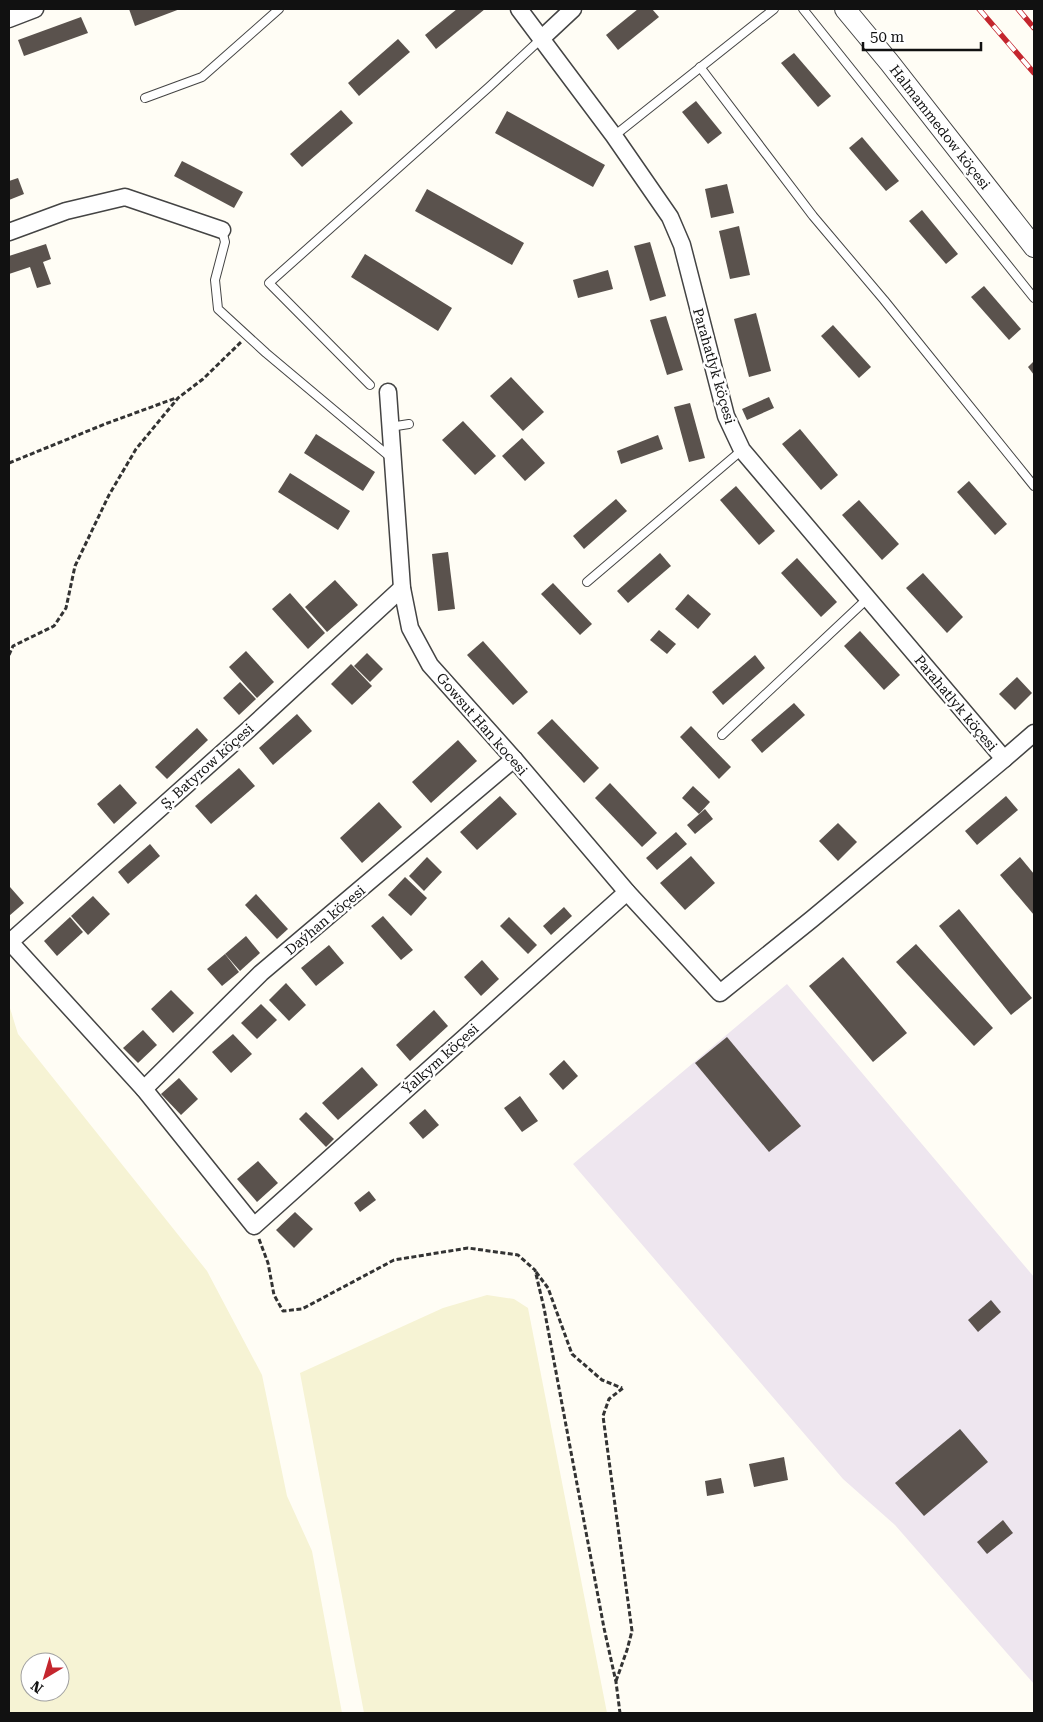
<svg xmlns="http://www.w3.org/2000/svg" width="1043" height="1722" font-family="'Roboto Serif',serif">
	<rect width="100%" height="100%" fill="#fffdf5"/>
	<polygon fill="#eee6ef" points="787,984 1034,1277 1034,1684 895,1525 843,1479 573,1164"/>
	<g fill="#f6f3d4" fill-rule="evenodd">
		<path d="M 9,1005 L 18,1034 L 207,1271 L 262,1375 L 287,1496 L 312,1551 L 342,1713 L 9,1713 ZM 30,1662 L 60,1662 L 60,1692 L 30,1692 Z"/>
		<polygon points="487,1295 514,1299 528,1308 607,1713 364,1713 300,1373 443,1308"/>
	</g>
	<g fill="#5a524d">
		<polygon points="129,9 180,9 135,26"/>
		<polygon points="457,9 485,9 436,49 425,35"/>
		<polygon points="638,9 652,9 659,17 618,50 606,35"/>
		<polygon points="81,17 88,33 24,56 18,40"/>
		<polygon points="398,39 410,52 359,96 348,83"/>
		<polygon points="794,53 831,96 818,107 781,63"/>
		<polygon points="696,101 722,133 708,144 682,112"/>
		<polygon points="341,110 353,123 302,167 290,154"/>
		<polygon points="507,111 605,165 593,187 495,133"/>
		<polygon points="862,137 899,181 886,191 849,148"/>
		<polygon points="182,161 243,192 234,208 174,176"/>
		<polygon points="18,178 24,194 9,200 9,181"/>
		<polygon points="727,184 734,213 711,218 705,189"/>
		<polygon points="427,189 524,243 512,265 415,211"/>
		<polygon points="922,210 958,254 946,264 909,221"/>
		<polygon points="739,226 750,275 730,279 719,231"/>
		<polygon points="650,242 666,296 650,301 634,246"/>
		<polygon points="46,244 51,259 43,262 51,284 37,288 30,267 9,274 9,256"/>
		<polygon points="365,254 452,308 438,331 351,277"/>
		<polygon points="608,270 613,289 578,298 573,280"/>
		<polygon points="984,286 1021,329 1009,340 971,297"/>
		<polygon points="756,313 771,371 749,377 734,319"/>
		<polygon points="666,316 683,370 667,375 650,320"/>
		<polygon points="833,325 871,367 859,378 821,336"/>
		<polygon points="1034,361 1034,375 1028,367"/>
		<polygon points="511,377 544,412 523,431 490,396"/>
		<polygon points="769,397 774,408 747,420 742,409"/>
		<polygon points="690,403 705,458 689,462 674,407"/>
		<polygon points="463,421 496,456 475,475 442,440"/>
		<polygon points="800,429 838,475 821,490 782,444"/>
		<polygon points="316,434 375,472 363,491 304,453"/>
		<polygon points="658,435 663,449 621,464 617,451"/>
		<polygon points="522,438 545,463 525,481 502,456"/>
		<polygon points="290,473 350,511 338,530 278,492"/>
		<polygon points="969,481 1007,524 995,535 957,492"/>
		<polygon points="736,486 775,531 759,545 720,500"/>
		<polygon points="616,499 627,511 584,549 573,536"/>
		<polygon points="859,500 899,544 882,560 842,515"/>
		<polygon points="448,552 455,609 438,611 432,554"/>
		<polygon points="660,553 671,566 628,603 617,591"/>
		<polygon points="797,558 837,602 821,617 781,573"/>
		<polygon points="923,573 963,617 947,633 906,588"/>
		<polygon points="335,580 358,605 327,632 305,607"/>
		<polygon points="553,583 592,624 580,635 541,594"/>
		<polygon points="290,593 325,633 308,649 272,609"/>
		<polygon points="688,594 711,614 698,629 675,609"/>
		<polygon points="659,630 676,644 667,654 650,640"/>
		<polygon points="860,631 900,675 884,690 844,646"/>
		<polygon points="483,641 528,692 513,705 467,655"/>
		<polygon points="246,651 274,682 257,698 229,667"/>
		<polygon points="367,653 383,669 370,682 354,666"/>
		<polygon points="755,655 765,668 723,705 712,692"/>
		<polygon points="351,664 372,686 352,705 331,684"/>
		<polygon points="1017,677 1032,693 1015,710 999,694"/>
		<polygon points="240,682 256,699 239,715 223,698"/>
		<polygon points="794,703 805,715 762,753 751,740"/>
		<polygon points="297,714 312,731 273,765 259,748"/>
		<polygon points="552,719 599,768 584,783 537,733"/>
		<polygon points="691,726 731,767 719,779 680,737"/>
		<polygon points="197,728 208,740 167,779 155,767"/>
		<polygon points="458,740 477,761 431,803 412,782"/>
		<polygon points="239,768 255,786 211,824 195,806"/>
		<polygon points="610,783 657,833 642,847 595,798"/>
		<polygon points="120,784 137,803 114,824 97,804"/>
		<polygon points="693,786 710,802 699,814 682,798"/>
		<polygon points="500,796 517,814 477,850 460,832"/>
		<polygon points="1006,796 1018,810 977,845 965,831"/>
		<polygon points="379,802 402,827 362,863 340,838"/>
		<polygon points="705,809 713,819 695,834 687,825"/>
		<polygon points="838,823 857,842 838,861 819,841"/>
		<polygon points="676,832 687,844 657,870 646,858"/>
		<polygon points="150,844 160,856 128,884 118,872"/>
		<polygon points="691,856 715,883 685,910 660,883"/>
		<polygon points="427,857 442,872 424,891 409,876"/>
		<polygon points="1020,857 1034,874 1034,915 1000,875"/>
		<polygon points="405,877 427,898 411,916 388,895"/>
		<polygon points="10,887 24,903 9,916 9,888"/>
		<polygon points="256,894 288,929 277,939 245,905"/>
		<polygon points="93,896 110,914 88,935 71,916"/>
		<polygon points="564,907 572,916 551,935 543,926"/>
		<polygon points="959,909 1032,998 1011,1015 939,926"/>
		<polygon points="383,916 413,950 401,960 371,926"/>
		<polygon points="70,917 83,932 57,956 44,941"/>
		<polygon points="509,917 537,945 528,954 500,926"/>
		<polygon points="246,936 260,953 240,971 225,954"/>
		<polygon points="916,944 993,1028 974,1046 896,962"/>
		<polygon points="329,945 344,963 316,986 301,968"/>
		<polygon points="225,954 239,972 222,986 207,969"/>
		<polygon points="843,957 907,1033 873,1062 809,986"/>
		<polygon points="482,960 499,979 481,996 464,977"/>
		<polygon points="286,983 306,1005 289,1021 269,1000"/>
		<polygon points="171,990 194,1013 173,1033 151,1009"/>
		<polygon points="261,1004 277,1020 257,1039 241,1023"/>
		<polygon points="434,1010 448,1026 410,1061 396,1045"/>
		<polygon points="143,1030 157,1045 138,1063 123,1048"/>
		<polygon points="233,1034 252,1054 231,1073 212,1052"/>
		<polygon points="727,1037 801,1126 769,1152 695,1063"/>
		<polygon points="564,1060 578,1076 563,1090 549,1074"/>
		<polygon points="362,1067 378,1085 338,1120 322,1103"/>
		<polygon points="179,1078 198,1099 181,1115 161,1094"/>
		<polygon points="520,1096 538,1121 522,1132 504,1108"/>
		<polygon points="425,1109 439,1125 423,1139 409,1123"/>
		<polygon points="306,1112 334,1139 326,1147 299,1119"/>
		<polygon points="258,1161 278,1183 257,1202 237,1179"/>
		<polygon points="369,1191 376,1200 360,1212 354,1203"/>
		<polygon points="295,1212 313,1229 294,1248 276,1230"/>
		<polygon points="991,1300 1001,1312 978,1332 968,1320"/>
		<polygon points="960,1429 988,1462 924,1516 895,1483"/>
		<polygon points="784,1457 788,1480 754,1487 749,1464"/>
		<polygon points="721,1478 724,1493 707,1496 705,1481"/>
		<polygon points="1003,1520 1013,1533 987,1554 977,1542"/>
	</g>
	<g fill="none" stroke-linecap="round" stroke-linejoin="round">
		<defs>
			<g id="service">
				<polyline points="803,9 1034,298"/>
				<polyline points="700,67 813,216 884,300 1034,486"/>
				<polyline points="145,98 202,77 279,9"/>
				<polyline points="614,136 774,9"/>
				<polyline points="222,230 225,242 215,280 218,309 266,353 390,457"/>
				<polyline points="370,385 269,283 489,87 542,38"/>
				<polyline points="390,427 409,424"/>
				<polyline points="587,582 742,450"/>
				<polyline points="722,735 867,599"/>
			</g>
			<g id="minor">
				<polyline points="519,9 614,136 670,217 682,245 726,416 742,450 1004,759 1034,733"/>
				<polyline points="9,19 35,9"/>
				<polyline points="542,38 573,9"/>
				<polyline points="9,232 66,211 125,197 222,230"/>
				<polyline points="388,392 402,588 410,628 430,665 514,759 627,892 720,993 812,919 1004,759"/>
				<polyline points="402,588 248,730 10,942 144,1089 254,1226 627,892"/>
				<polyline points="144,1089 261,973 514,759"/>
			</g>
			<polyline id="tertiary" points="845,9 889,62 1034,247"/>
		</defs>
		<use href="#service" stroke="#444" stroke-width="10"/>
		<use href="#minor" stroke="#444" stroke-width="19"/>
		<use href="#tertiary" stroke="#444" stroke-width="22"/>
		<g stroke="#333" stroke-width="3" stroke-dasharray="5 2.5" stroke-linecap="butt">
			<polyline points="9,463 105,424 176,398"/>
			<polyline points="9,655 13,646 54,626 66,608 75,566 109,495 136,449 178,398 203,379 241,342"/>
			<polyline points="259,1239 268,1263 274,1295 283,1311 302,1309 394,1260 468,1248 518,1255 535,1270 544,1308 604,1628 616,1682 620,1713"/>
			<polyline points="536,1272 548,1288 572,1354 602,1380 622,1388"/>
			<polyline points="616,1681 627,1650 632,1631 603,1416 609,1399 623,1388"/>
		</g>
		<use href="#service" stroke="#fff" stroke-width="8"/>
		<use href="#minor" stroke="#fff" stroke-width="16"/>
		<use href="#tertiary" stroke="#fff" stroke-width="20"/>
		<defs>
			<g id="rail">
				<polyline points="979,9 1034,73"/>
				<polyline points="1018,9 1034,28"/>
			</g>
		</defs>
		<use href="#rail" stroke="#c4262e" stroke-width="5.5"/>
		<use href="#rail" stroke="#fff" stroke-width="4" stroke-dasharray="11" stroke-linecap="butt"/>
	</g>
	<g text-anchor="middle" stroke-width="5" stroke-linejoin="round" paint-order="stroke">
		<g font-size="14" fill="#111" stroke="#fff">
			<text transform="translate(940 127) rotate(52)" y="5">Halmammedow köçesi</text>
			<text transform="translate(714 366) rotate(74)" y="5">Parahatlyk köçesi</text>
			<text transform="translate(956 703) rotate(50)" y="5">Parahatlyk köçesi</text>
			<text transform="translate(482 724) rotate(49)" y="5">Gowsut Han kocesi</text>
			<text transform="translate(207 766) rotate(-42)" y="5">Ş. Batyrow köçesi</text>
			<text transform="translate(325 920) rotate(-40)" y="5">Daýhan köçesi</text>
			<text transform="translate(440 1059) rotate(-42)" y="5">Ýalkym köçesi</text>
		</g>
	</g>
	<rect width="1043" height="1722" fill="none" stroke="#111111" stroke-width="20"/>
	<g transform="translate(45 1677) rotate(218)"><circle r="24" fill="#ffffff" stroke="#a0a0a0"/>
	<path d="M0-4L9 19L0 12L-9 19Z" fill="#c4262e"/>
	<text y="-8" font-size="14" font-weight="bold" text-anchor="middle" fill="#111111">N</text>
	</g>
	<path d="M863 42v8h118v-8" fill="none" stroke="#111111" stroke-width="2.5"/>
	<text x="870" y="42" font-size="15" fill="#111111" stroke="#ffffff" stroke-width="4" paint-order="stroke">50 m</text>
</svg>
